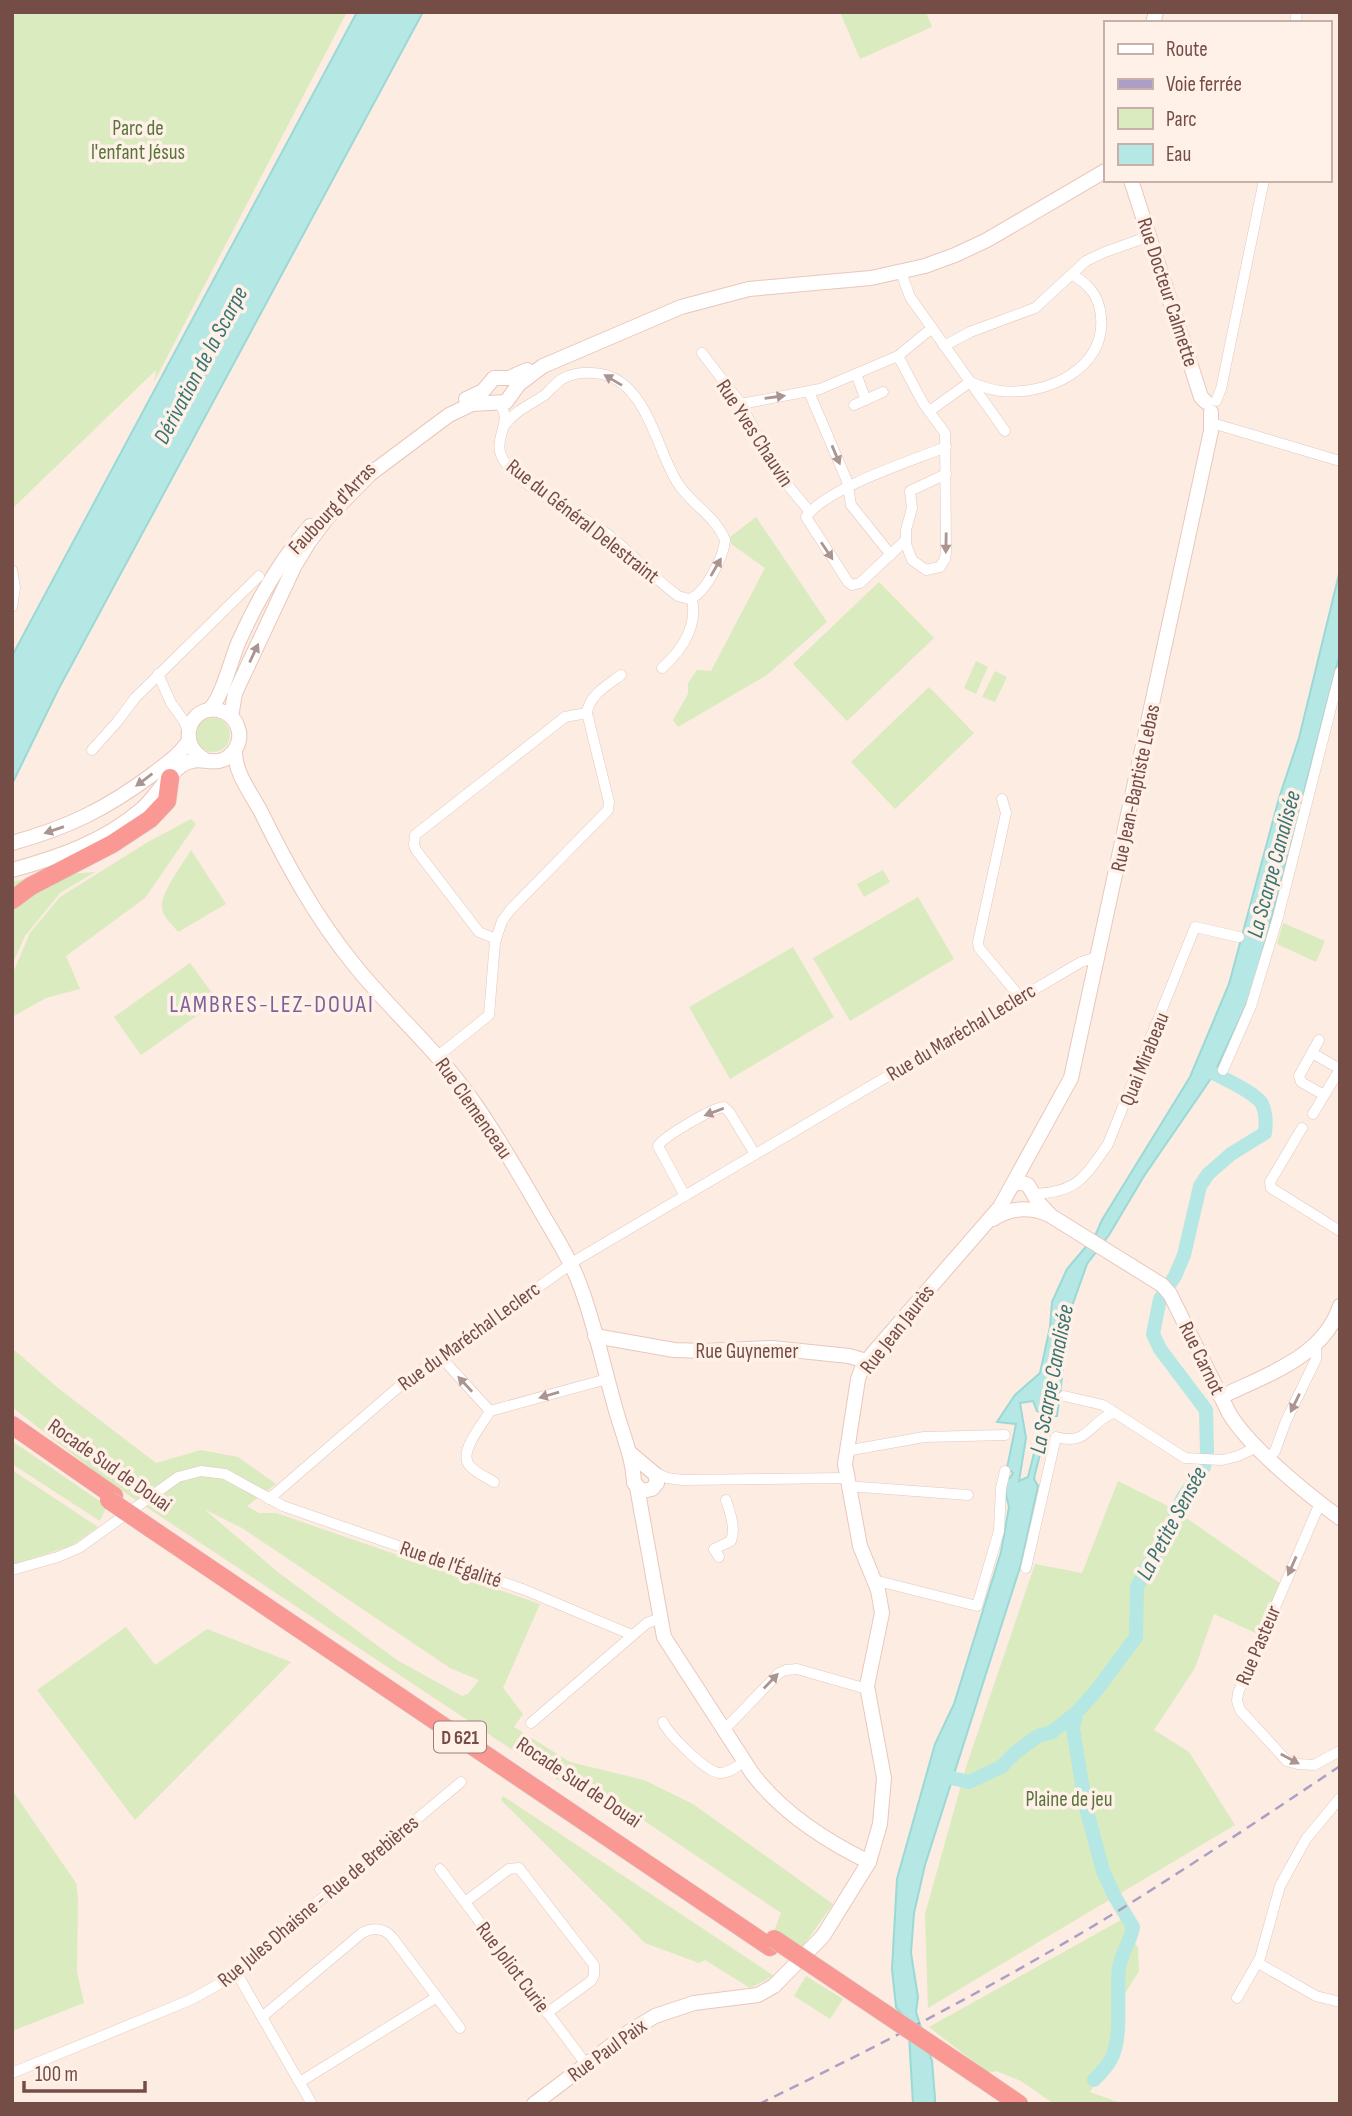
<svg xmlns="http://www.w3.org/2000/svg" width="1352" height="2116" font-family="'Sofia Sans Condensed',sans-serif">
	<rect width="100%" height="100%" fill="#fdece1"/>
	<g fill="#daebbf" fill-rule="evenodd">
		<polygon points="12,12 347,12 154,382 156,370 12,509"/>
		<polygon points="840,12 926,12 932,27 860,59"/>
		<polygon points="756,517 827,622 767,675 678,727 673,720 688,694 688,683 697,670 711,671 765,568 731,544 730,537"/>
		<polygon points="879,582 934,638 847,721 793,664"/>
		<polygon points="976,661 988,667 976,694 964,688"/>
		<polygon points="995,671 1007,677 995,702 982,697"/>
		<polygon points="929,687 974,733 895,809 851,762"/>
		<circle cx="213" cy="735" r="17"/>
		<polygon points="191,819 196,824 145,898 66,956 80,989 46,998 12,1017 12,975 30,933 60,897 148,842"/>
		<path d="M 191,850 L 226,904 L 178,932 C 173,925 163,917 162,909 C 159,895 184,862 191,850 Z"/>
		<polygon points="883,870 890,882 864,897 857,884"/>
		<polygon points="95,872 60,893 25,936 12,965 12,882 32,877"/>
		<polygon points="918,897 954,959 850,1021 813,958"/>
		<polygon points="1283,923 1325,941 1316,962 1277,944"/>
		<polygon points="793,947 834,1017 730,1079 689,1007"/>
		<polygon points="190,963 218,1001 141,1055 114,1017"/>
		<path d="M 12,1348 L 58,1388 L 156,1463 L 201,1450 L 238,1457 L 276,1484 L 247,1506 L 259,1513 L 276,1513 L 540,1604 L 503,1688 L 523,1714 L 514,1727 L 570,1762 L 644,1780 L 693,1804 L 833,1904 L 801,1949 L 774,1931 L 781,1913 L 609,1797 L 573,1790 L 107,1481 L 12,1407 ZM 204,1509 L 242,1528 L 450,1668 L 479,1680 L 468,1694 L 462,1696 L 397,1660 L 279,1573 Z"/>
		<polygon points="12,1441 107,1506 100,1521 12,1464"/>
		<polygon points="12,1470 98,1527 71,1546 12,1565"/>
		<polygon points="1118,1481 1172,1508 1281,1584 1258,1634 1214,1614 1195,1668 1154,1730 1189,1752 1235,1825 928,2008 925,1914 967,1764 1035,1564 1082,1573"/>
		<polygon points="126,1627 155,1665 207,1629 291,1662 135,1820 37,1690"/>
		<polygon points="12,1790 76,1883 78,1899 77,1972 84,2003 12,2031"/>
		<polygon points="503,1796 774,1976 750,1988 705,1960 699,1963 645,1943 501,1800"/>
		<polygon points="1121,1920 1138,1948 1139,1971 1121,2000 1121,2043 1090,2092 1123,2104 1054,2104 1021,2081 996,2071 988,2073 929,2027"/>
		<polygon points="806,1976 843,1999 830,2019 794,1996"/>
	</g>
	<g fill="#b5e7e4" stroke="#9ad9d6" stroke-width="2" fill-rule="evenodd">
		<polygon points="357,12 423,12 58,690 12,784 12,656"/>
		<path d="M 1340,570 L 1340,653 L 1257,973 L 1248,1001 L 1214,1074 L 1144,1176 L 1109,1235 L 1087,1264 L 1071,1309 L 1057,1416 L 1051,1416 L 1049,1419 L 1035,1474 L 1034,1479 L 1038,1486 L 1021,1564 L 925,1865 L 914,1913 L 911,1953 L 918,1997 L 916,2012 L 932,2061 L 935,2098 L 935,2104 L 913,2104 L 909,2035 L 905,2018 L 896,2007 L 892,1969 L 897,1879 L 935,1744 L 954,1704 L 1001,1552 L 1009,1507 L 1005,1491 L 1006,1477 L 1010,1478 L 1013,1473 L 1007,1468 L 1016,1424 L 997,1422 L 1015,1395 L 1040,1373 L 1050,1327 L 1052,1302 L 1067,1269 L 1095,1236 L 1102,1220 L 1190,1077 L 1229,984 L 1279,798 L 1299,738 ZM 1033,1401 L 1037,1411 L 1044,1414 L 1028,1477 L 1019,1481 L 1026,1438 L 1020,1403 Z"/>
	</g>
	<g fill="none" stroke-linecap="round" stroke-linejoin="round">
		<g stroke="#b5e7e4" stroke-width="14">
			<path d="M 1076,1713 L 1073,1729 L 1086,1808 L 1103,1871 L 1115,1897 L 1133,1927 C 1131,1941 1121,1953 1119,1968 C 1116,1994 1123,2038 1111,2059 C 1107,2067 1100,2074 1094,2080"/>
			<path d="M 939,1775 L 969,1782 L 1001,1767 L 1016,1752 L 1038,1736 L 1052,1732 L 1076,1713 L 1096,1691 L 1136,1637 L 1137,1587 L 1147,1567 L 1165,1542 L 1182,1499 L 1204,1467 L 1207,1453 L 1206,1410 L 1160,1349 L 1153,1334 L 1160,1299 L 1175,1276 L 1184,1255 L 1200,1186 L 1208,1174 L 1231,1154 L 1265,1133 C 1266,1124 1266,1112 1262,1104 C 1255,1092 1217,1075 1203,1068"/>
		</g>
		<defs>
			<g id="street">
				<polyline points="1295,23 1297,12"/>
				<polyline points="901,272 910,297 1005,431"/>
				<polyline points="944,346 970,332 1035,308 1086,261 1105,252 1150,236"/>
				<polyline points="702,353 738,400 781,477 810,512"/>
				<polyline points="898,356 923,403 945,433 946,552 945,559 940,567 926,570 912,560 906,544 906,530 912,508 910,491 946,474"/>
				<polyline points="856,374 866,400"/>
				<polyline points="809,392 847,481 851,505 891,555"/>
				<polyline points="1216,401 1221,389 1264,180"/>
				<path d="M 498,403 C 517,421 488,440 505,462 C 529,494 575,510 606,533 C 631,552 652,577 678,596 L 689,599 C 705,595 724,556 725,540 C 715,515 690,504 677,482 C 655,447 646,375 593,373 C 583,372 571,374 562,379 C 556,383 551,389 546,394 C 531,405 515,410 504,426"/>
				<polyline points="741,404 820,389 898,356 932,328"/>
				<polyline points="854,405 883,392"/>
				<path d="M 931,410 L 970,382 C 980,386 990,390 1001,391 C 1046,396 1106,369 1101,317 C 1099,295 1089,285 1072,274"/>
				<polyline points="1212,423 1340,461"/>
				<path d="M 905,541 L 860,583 L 852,585 L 848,582 L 806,517 C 826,488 911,461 946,447"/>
				<polyline points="12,570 15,587 12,607"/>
				<path d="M 662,668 C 682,650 698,627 692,599"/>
				<polyline points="158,674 171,703 184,721 188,732"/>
				<polyline points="92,750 117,722 135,698 259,576"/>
				<polyline points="1002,799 1006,813 978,942 979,948 1020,997"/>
				<path d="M 496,939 L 479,932 L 416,850 L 414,845 L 415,835 L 565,717 L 587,713 C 589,695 608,685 621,675"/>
				<polyline points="1319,1040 1299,1076 1301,1082 1324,1095"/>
				<polyline points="1312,1053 1340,1069"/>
				<polyline points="438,1056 489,1015 495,942 502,921 511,909 608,810 609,802 587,713"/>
				<polyline points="1223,1070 1251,1006 1278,917 1340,672"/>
				<polyline points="1313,1114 1340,1069"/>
				<polyline points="1302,1128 1270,1182 1271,1188 1340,1231"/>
				<path d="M 1034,1194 C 1078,1192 1084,1178 1108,1144 L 1195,927 L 1239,937"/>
				<path d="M 685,1196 L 658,1146 C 663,1137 712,1108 724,1107 L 730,1113 L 755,1154"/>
				<polyline points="440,1356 490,1411"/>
				<polyline points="1064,1396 1103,1405 1185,1458 1222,1460 1238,1456 1257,1447"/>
				<polyline points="846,1451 924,1437 1005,1435"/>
				<polyline points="1269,1458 1275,1451 1286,1421 1316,1359 1316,1346"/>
				<polyline points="654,1472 667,1478 682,1480 846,1478"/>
				<path d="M 494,1482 C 486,1477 476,1473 470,1466 C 457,1453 483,1424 490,1411 L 607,1379"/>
				<polyline points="847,1486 968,1495"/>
				<polyline points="269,1499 402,1384 578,1259 1081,962 1097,957"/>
				<polyline points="1320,1503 1238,1693 1237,1701 1240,1710 1287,1761 1298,1764 1314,1765 1340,1751"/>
				<path d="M 719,1557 L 714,1549 L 731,1541 C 736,1528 730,1513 726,1500"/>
				<path d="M 1026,1568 L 1056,1437 C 1089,1446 1088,1423 1113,1413"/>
				<polyline points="12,1570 58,1557 79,1548 178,1477 201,1471 225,1474 283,1506 525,1590 632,1635"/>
				<polyline points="874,1580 977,1606 999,1531 1001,1488 1005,1471"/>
				<path d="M 663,1722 C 669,1735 705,1771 719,1773 C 728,1774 737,1766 744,1762"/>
				<polyline points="531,1723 647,1623 660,1618"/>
				<polyline points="724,1730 779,1673 786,1670 797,1669 867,1689"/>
				<polyline points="440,1869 586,2064"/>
				<polyline points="465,1902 509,1869 519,1868 594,1965 594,1975 591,1981 547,2013"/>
				<polyline points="1258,1963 1316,1996 1340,2002"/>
				<polyline points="236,1972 312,2104"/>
				<polyline points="1237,1998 1260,1958 1280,1886 1306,1839 1340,1798"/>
				<path d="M 262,2017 L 362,1933 C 373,1927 384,1928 392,1937 L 460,2028"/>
				<polyline points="12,2073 190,2000 221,1983 461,1782"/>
				<polyline points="300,2082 437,1997"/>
			</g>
			<g id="secondary">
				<polyline points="1153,23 1156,12"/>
				<polyline points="1131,180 1201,397 1206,402"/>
				<polyline points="466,399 483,391 494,378 509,378 527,370"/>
				<path d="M 209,710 C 222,699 231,659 239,641 C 257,601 281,559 310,526"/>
				<polyline points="231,717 235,693 294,567 309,542 327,518 370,474 449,415 472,404 506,402 519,384 543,366 681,307 749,289 871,278 925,266 955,255 987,240 1105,171"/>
				<path d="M 235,750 C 234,772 251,793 261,812 C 287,865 315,916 352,962 C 389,1009 435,1048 470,1097 C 496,1133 518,1172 540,1210 C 553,1233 568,1255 578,1280 C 594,1320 603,1365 615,1407 C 622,1433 633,1457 634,1483 L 642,1491 L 652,1489 L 657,1483 L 655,1474 L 630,1453"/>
				<path d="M 12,843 C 69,827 106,809 153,774 C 166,764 181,754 189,740"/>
				<path d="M 12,870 C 60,857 105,841 142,809 C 157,796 166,776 182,765 C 197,756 205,763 219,761 C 233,758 243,742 238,728 C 236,721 231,715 224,712 C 194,699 173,741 204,759"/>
				<path d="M 1013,1185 L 1019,1182 L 1028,1185 L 1038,1202 L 1051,1216 L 1162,1285 L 1170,1294 L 1229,1413 C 1248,1446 1308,1495 1340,1518"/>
				<path d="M 993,1219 C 1011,1207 1031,1207 1050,1215"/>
				<polyline points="595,1336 674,1350 705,1351 772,1348 849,1356 866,1361"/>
				<path d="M 1221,1397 C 1265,1375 1323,1358 1340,1306"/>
				<path d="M 637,1487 L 664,1637 L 752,1773 C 781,1812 826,1841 869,1862"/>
				<polyline points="534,2104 629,2032 655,2016 694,2003 758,1995 774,1986 823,1936 869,1862 880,1824 884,1778 867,1686 882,1613 878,1590 860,1546 845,1464 858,1379 863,1366 874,1352 1000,1207 1071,1078 1211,431 1211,412"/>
			</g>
			<g id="highway">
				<polyline points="12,900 31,886 112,844 150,819 167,801 170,778"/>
				<polyline points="12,1425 114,1496"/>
				<polyline points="150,1528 770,1947"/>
				<polyline points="981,2078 1019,2104"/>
			</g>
		</defs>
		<use href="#street" stroke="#e3c8bf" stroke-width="11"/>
		<use href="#secondary" stroke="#e9c7bc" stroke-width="16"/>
		<use href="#highway" stroke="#d8cdcb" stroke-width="19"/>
		<use href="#street" stroke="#fff" stroke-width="10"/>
		<use href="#secondary" stroke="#fff" stroke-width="14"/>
		<use href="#highway" stroke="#fa9994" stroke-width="18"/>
		<path stroke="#ac9fc6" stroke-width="2.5" stroke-dasharray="10 7" stroke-linecap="butt" d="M 759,2104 C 881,2045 1002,1982 1118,1911 C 1193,1864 1267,1815 1340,1766"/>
		<defs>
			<g id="highway-bridge">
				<polyline points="109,1500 150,1528"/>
				<polyline points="774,1939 981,2078"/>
			</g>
		</defs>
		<use href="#highway-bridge" stroke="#d8cdcb" stroke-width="19" stroke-linecap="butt"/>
		<use href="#highway-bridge" stroke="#fa9994" stroke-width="18"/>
	</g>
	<defs><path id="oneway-solid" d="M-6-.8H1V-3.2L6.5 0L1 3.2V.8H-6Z" transform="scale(1.75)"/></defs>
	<g fill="#ac9491">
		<use href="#oneway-solid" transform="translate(613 380) rotate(-149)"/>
		<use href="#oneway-solid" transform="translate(775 397) rotate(-8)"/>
		<use href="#oneway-solid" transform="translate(836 455) rotate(67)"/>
		<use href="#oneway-solid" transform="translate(946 543) rotate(91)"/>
		<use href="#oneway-solid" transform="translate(827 551) rotate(56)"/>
		<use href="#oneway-solid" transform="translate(716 567) rotate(-60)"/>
		<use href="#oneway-solid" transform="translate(254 653) rotate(-65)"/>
		<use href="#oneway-solid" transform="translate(144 780) rotate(143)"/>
		<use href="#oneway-solid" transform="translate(54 830) rotate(161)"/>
		<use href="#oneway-solid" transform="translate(714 1112) rotate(159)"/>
		<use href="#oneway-solid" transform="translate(465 1384) rotate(-133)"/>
		<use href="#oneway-solid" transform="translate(549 1395) rotate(164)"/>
		<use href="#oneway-solid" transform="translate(1295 1403) rotate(116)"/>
		<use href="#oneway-solid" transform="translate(1292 1566) rotate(114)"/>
		<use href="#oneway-solid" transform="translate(771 1681) rotate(-46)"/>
		<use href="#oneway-solid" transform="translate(1290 1759) rotate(28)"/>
	</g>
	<g text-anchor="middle" stroke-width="7" stroke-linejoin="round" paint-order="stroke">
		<rect fill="#fff1e8" stroke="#9e7e77" stroke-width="2" x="434" y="1721.5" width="52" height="31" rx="5"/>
		<g font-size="19" font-weight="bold" fill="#754d47">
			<text x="460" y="1744">D 621</text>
		</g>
		<g font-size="21" fill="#59753c" stroke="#fff1e8">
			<text x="138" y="135">Parc de<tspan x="138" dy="24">l'enfant Jésus</tspan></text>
			<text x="1069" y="1806">Plaine de jeu</text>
		</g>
		<g font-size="21" fill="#754d47" stroke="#fff1e8">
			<text transform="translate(1168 292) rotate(72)" y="7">Rue Docteur Calmette</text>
			<text transform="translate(755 433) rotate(57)" y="7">Rue Yves Chauvin</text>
			<text transform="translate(332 508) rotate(-47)" y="7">Faubourg d'Arras</text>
			<text transform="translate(583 521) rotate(38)" y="7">Rue du Général Delestraint</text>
			<text transform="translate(1135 788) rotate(-78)" y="7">Rue Jean-Baptiste Lebas</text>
			<text transform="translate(961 1032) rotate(-31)" y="7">Rue du Maréchal Leclerc</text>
			<text transform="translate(1144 1059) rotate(-68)" y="7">Quai Mirabeau</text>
			<text transform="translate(474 1108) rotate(55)" y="7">Rue Clemenceau</text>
			<text transform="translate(897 1329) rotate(-52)" y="7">Rue Jean Jaurès</text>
			<text transform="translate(469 1336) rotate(-36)" y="7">Rue du Maréchal Leclerc</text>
			<text x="747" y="1358">Rue Guynemer</text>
			<text transform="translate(1202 1358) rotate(64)" y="7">Rue Carnot</text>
			<text transform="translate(110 1465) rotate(35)" y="7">Rocade Sud de Douai</text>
			<text transform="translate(451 1564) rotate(19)" y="7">Rue de l'Égalité</text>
			<text transform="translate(1258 1645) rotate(-67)" y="7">Rue Pasteur</text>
			<text transform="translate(579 1782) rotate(34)" y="7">Rocade Sud de Douai</text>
			<text transform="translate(318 1901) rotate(-40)" y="7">Rue Jules Dhaisne - Rue de Brebières</text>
			<text transform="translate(513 1967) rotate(53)" y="7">Rue Joliot Curie</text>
			<text transform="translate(607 2050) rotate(-36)" y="7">Rue Paul Paix</text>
		</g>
		<g font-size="23" font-style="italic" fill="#387472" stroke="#fff1e8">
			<text transform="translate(200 365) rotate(-62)" y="8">Dérivation de la Scarpe</text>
			<text transform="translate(1273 864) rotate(-75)" y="8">La Scarpe Canalisée</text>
			<text transform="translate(1051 1379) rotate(-79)" y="8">La Scarpe Canalisée</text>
			<text transform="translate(1171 1523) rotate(-62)" y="8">La Petite Sensée</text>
		</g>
		<g font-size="24" letter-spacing="2" fill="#7b6299" stroke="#fff1e8">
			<text x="272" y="1012">LAMBRES-LEZ-DOUAI</text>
		</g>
	</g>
	<rect width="1352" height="2116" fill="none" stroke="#754d47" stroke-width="28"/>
	<rect x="1104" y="21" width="228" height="161" fill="#fff1e8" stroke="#c8afa8" stroke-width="2"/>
	<rect x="1118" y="44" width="35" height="10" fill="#ffffff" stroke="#c8afa8" stroke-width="2"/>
	<text x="1166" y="56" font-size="21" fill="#754d47">Route</text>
	<rect x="1118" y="79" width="35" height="10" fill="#ac9fc6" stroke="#c8afa8" stroke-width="2"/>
	<text x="1166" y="91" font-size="21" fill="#754d47">Voie ferrée</text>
	<rect x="1118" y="108" width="35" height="21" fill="#daebbf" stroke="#c8afa8" stroke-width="2"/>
	<text x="1166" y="126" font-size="21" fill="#754d47">Parc</text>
	<rect x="1118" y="144" width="35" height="21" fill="#b5e7e4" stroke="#c8afa8" stroke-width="2"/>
	<text x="1166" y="161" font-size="21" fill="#754d47">Eau</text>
	<path d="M24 2081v10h121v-10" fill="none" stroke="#754d47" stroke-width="3.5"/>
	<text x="35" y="2081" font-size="21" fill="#754d47" stroke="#fff1e8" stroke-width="5" paint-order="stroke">100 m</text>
</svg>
